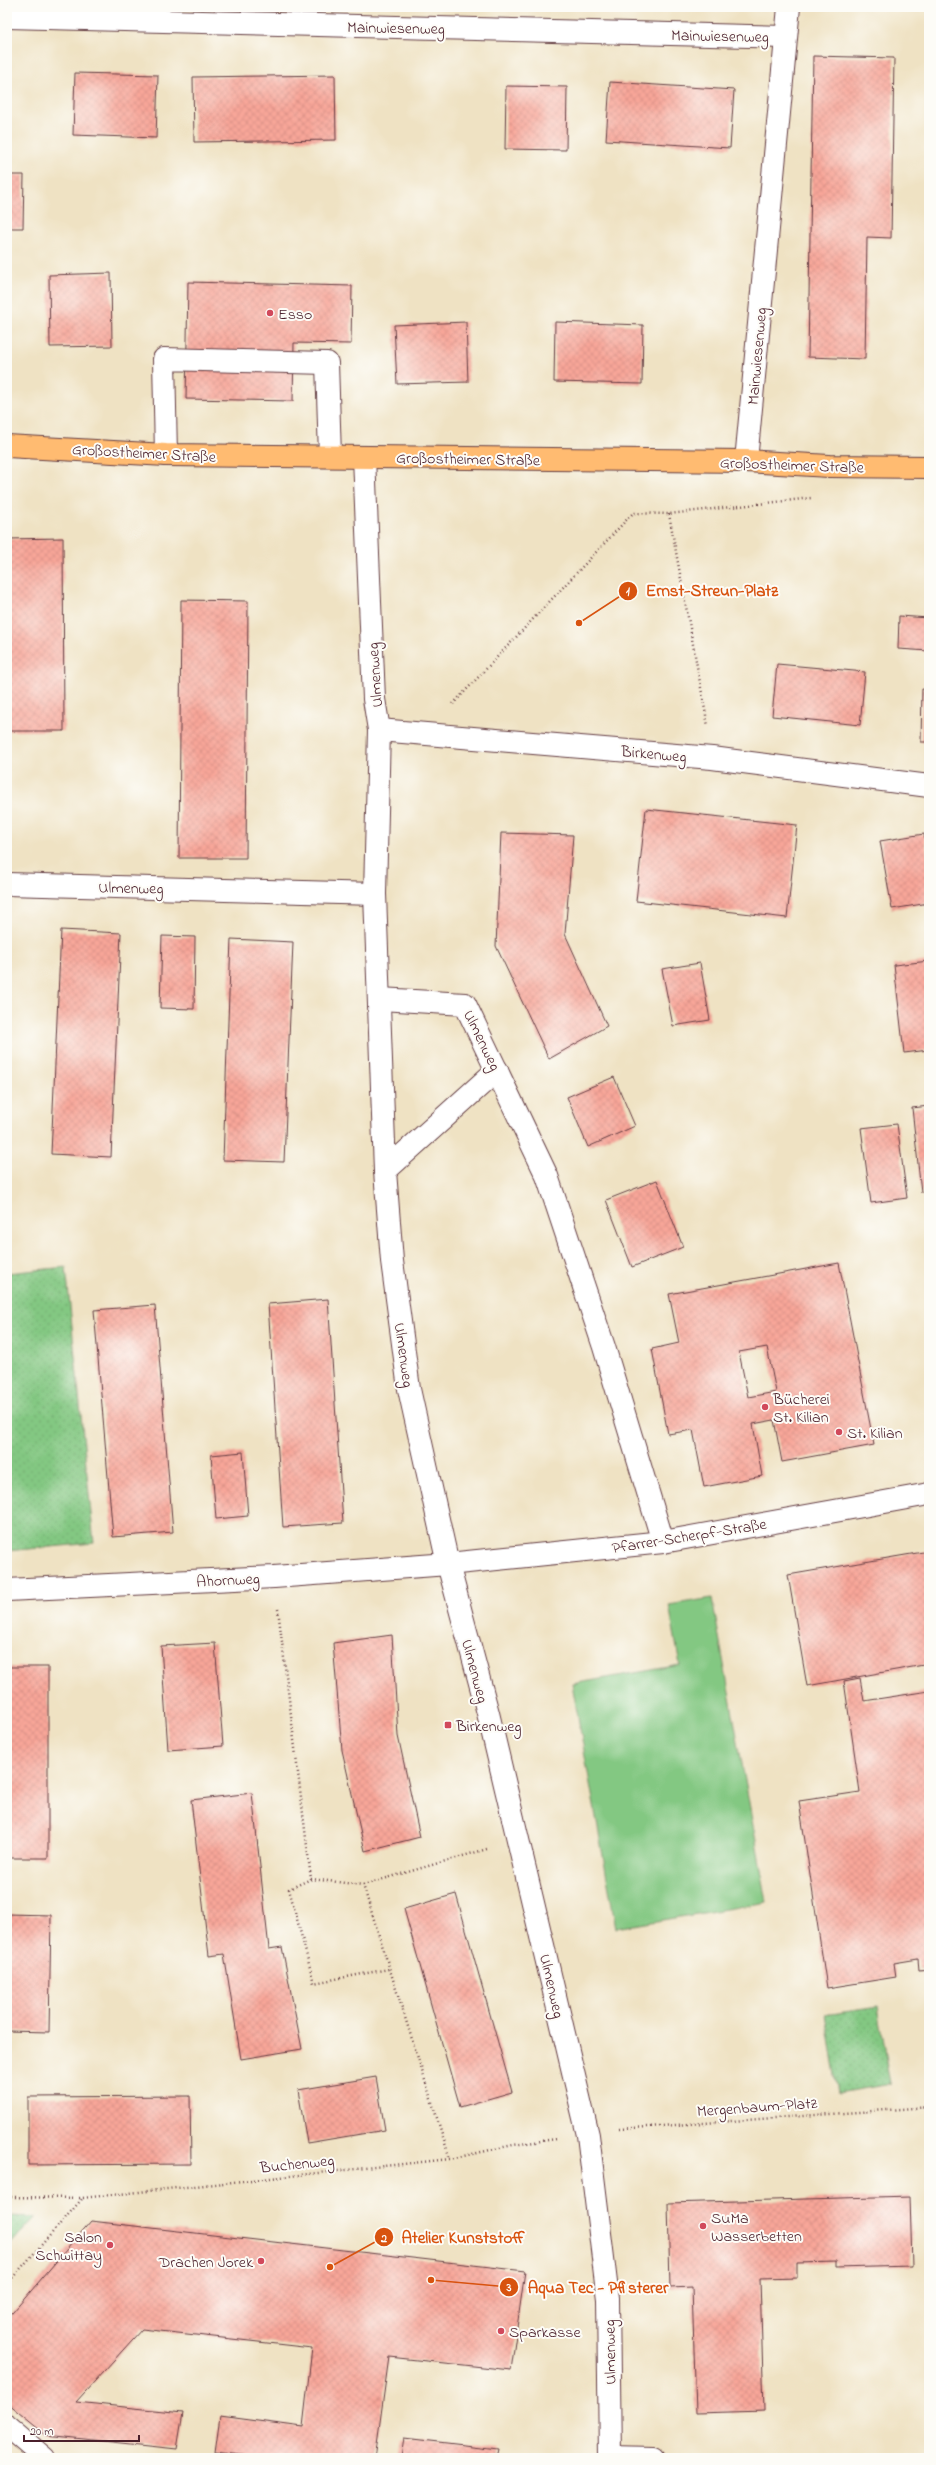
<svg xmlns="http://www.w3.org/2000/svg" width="936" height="2465" font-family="'Indie Flower',sans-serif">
	<defs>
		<pattern id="park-dots" width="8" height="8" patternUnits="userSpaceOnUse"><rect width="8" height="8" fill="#83c882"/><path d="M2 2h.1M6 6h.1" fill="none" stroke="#73ab70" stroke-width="1.8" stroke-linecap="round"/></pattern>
		<pattern id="building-cross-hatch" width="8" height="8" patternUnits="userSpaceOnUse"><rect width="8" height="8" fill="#f8a699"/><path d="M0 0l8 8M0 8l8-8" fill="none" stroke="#d68e84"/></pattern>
	</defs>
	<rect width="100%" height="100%" fill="#fdfcf7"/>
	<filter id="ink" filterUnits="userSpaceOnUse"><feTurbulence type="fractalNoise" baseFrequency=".025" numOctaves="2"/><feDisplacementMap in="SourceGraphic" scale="8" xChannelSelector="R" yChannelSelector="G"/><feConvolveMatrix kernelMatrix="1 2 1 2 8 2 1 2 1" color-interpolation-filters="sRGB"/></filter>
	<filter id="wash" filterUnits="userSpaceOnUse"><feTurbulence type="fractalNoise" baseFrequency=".012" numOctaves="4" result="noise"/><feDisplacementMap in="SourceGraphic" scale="16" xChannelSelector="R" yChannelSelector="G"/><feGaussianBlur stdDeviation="0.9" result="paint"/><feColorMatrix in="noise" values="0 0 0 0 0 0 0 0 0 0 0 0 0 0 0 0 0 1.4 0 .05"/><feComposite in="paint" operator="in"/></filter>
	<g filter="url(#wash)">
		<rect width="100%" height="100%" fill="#efe2c3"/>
		<polygon fill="#83c882" stroke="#667456" points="712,1598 767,1902 616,1928 572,1684 680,1665 669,1605"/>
		<g fill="url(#park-dots)" stroke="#667456">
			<polygon points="66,1267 94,1543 7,1551 7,1273"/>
			<polygon points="878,2007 891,2084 838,2093 825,2015"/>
			<polygon points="7,2216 36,2217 7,2248"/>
		</g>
		<g id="blocks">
			<g fill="url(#building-cross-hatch)" fill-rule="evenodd">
				<polygon points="813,56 894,58 891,238 867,237 865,359 808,357"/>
				<polygon points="75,73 158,75 156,138 73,135"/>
				<polygon points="335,75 336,140 194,142 193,77"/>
				<polygon points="610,82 734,90 730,148 606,140"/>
				<polygon points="506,86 567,87 566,150 505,149"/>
				<polygon points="7,175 24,175 23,228 7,228"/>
				<polygon points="111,273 112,346 50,347 49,275"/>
				<polygon points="188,282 352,286 351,344 294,343 293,401 186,399"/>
				<polygon points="466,322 468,382 397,384 394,325"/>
				<polygon points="555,322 643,325 642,384 554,382"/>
				<polygon points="63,538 64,731 7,731 7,539"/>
				<polygon points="181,600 248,601 246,858 179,858"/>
				<polygon points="899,616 929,618 929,651 898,649"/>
				<polygon points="777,664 865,672 860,725 772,716"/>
				<polygon points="922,689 929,690 929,742 921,742"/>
				<polygon points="646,809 797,825 787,918 636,901"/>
				<polygon points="501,833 573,835 565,934 607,1026 549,1059 496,946"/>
				<polygon points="924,834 929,862 929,903 892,909 880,841"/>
				<polygon points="61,930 121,933 111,1157 51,1154"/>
				<polygon points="162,936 195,937 194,1009 160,1008"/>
				<polygon points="231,939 293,942 284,1162 223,1160"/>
				<polygon points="929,961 929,1050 904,1053 894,965"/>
				<polygon points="700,963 710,1020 673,1026 662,969"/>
				<polygon points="614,1077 635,1126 588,1147 567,1097"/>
				<polygon points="929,1106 929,1192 921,1192 912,1108"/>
				<polygon points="897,1124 907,1198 871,1203 861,1128"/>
				<polygon points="657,1180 683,1247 632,1267 606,1200"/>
				<path d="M 839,1263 L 874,1445 L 782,1462 L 774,1420 L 753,1424 L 762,1476 L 704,1487 L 693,1430 L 668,1434 L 652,1349 L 679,1343 L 669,1294 ZM 767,1347 L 776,1392 L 748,1397 L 739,1352 Z"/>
				<polygon points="328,1299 343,1523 283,1527 268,1304"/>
				<polygon points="155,1305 173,1532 113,1537 94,1310"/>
				<polygon points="243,1452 248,1516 216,1519 211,1455"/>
				<polygon points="929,1551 929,1664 807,1686 788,1575"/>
				<polygon points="392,1635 398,1736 420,1837 365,1851 342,1750 333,1643"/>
				<polygon points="215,1643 223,1746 168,1750 161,1646"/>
				<rect x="7" y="1667" width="41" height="191"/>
				<polygon points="860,1678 864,1701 929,1691 929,1969 919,1970 918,1959 894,1963 896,1977 827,1988 799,1801 860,1792 844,1681"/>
				<polygon points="252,1793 269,1949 282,1947 302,2049 241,2059 224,1954 209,1956 191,1800"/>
				<polygon points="456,1894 512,2092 460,2107 404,1909"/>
				<polygon points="7,1914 51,1915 49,2032 7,2031"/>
				<polygon points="376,2077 385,2130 307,2143 298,2090"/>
				<polygon points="190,2096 191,2164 28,2165 28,2097"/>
				<polygon points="910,2196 912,2266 836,2268 836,2262 797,2263 797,2278 760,2279 764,2411 696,2413 692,2287 670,2288 668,2203"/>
				<polygon points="91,2221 525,2271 511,2370 389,2357 375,2458 267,2458 215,2452 220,2416 303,2427 312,2348 142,2329 76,2402 183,2413 177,2449 46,2435 7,2403 7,2319"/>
				<polygon points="404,2438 498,2449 496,2458 401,2458"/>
			</g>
		</g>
	</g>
	<g filter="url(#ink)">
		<use href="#blocks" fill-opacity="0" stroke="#633c42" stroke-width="1"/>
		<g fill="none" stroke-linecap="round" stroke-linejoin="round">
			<defs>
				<g id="minor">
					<polyline points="7,17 785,37"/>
					<polyline points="166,455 164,359 327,363 330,456"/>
					<polyline points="364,457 374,699 379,730 375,894 385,1171 392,1261 409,1389 448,1564 488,1713 588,2135 608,2299 610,2458"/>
					<polyline points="746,461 789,7"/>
					<polyline points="379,730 712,758 929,786"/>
					<polyline points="7,884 375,894"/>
					<polyline points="380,999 465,1004 547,1176 604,1347 663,1542"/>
					<polyline points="385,1171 497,1070"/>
					<polyline points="7,1590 274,1577 448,1564 663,1542 929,1494"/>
					<polyline points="7,2426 44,2458"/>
					<polyline points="610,2457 654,2458"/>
				</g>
				<polyline id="major" points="7,446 166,455 746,461 829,466 929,467"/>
			</defs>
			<use href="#minor" stroke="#633c42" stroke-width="24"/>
			<use href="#major" stroke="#633c42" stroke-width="24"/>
			<g stroke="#633c42" stroke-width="2.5" stroke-dasharray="1 3" stroke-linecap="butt">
				<polyline points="669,514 708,726"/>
				<polyline points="453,704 633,513 669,514 811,498"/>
				<polyline points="278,1609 311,1879 363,1885 450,2159"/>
				<polyline points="311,1879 289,1889 314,1983 389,1969"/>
				<polyline points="363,1885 487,1849"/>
				<polyline points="619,2129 929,2107"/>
				<polyline points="7,2197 82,2198 450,2159 513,2145 556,2139"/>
				<polyline points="7,2284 82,2199"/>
			</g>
			<use href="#minor" stroke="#fff" stroke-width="22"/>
			<use href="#major" stroke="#ffbb71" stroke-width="22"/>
		</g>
	</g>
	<g fill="#d1495b" stroke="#fdfcf7" stroke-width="1.5">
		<circle cx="270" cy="313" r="4"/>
		<circle cx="765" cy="1407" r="4"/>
		<circle cx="839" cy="1432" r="4"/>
		<rect x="444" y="1721" width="8" height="8" rx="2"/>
		<circle cx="703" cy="2226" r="4"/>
		<circle cx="110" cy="2245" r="4"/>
		<circle cx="261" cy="2261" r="4"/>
		<circle cx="501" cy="2331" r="4"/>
	</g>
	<g text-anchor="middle" stroke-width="4" stroke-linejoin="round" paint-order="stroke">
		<g font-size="16" fill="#4a1f2b" stroke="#fdfcf7">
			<text transform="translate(396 27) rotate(1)" y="6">Mainwiesenweg</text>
			<text transform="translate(720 35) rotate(1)" y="6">Mainwiesenweg</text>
			<text transform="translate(756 356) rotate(-85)" y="6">Mainwiesenweg</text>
			<text transform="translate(144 452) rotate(3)" y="6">Großostheimer Straße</text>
			<text transform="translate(468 458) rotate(1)" y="6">Großostheimer Straße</text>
			<text transform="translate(792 464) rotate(2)" y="6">Großostheimer Straße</text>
			<text transform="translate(374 675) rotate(-94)" y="6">Ulmenweg</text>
			<text transform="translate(654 753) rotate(5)" y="6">Birkenweg</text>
			<text transform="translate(131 887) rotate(1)" y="6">Ulmenweg</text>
			<text transform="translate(483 1040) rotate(64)" y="6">Ulmenweg</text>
			<text transform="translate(405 1355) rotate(82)" y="6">Ulmenweg</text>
			<text transform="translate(689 1535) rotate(-9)" y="6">Pfarrer-Scherpf-Straße</text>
			<text transform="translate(228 1579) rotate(-3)" y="6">Ahornweg</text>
			<text transform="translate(476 1671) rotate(75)" y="6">Ulmenweg</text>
			<text transform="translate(553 1986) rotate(77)" y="6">Ulmenweg</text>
			<text transform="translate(757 2106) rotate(-4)" y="6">Mergenbaum-Platz</text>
			<text transform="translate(297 2163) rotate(-6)" y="6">Buchenweg</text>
			<text transform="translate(609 2352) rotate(-91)" y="6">Ulmenweg</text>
		</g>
		<g font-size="16" fill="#4a1f2b" stroke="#fdfcf7" text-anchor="start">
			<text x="278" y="319">Esso</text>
			<text x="773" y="1404">Bücherei<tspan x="773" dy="18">St. Kilian</tspan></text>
			<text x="847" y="1438">St. Kilian</text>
			<text x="456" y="1731">Birkenweg</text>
			<text x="711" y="2223">SuMa<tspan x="711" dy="18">Wasserbetten</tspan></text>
			<text x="102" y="2242" text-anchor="end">Salon<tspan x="102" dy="18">Schwittay</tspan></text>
			<text x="253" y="2267" text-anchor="end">Drachen Jorek</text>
			<text x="509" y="2337">Sparkasse</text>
		</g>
	</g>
	<path fill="none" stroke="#d8530f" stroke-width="1.5" d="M579 623L628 591M330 2267L384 2237M431 2280L509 2287"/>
	<g fill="#d8530f" stroke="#fdfcf7" stroke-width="1.5">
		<circle cx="579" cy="623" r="4"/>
		<circle cx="330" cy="2267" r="4"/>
		<circle cx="431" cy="2280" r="4"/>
		<circle cx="628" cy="591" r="10"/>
		<circle cx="384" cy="2237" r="10"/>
		<circle cx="509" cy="2287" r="10"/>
	</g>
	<g font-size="12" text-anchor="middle" font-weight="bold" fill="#fff">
		<text x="628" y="595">1</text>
		<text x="384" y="2242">2</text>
		<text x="509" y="2291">3</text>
	</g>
	<g font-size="17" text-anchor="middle" font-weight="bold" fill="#d8530f" stroke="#fdfcf7" stroke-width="4" stroke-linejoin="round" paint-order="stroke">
		<text x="712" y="596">Ernst-Streun-Platz</text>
		<text x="463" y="2243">Atelier Kunststoff</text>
		<text x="598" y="2293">Aqua Tec - Pfisterer</text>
	</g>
	<rect width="936" height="2465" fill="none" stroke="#fdfcf7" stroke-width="24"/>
	<path d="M24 2435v6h115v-6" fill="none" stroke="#4a1f2b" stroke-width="2"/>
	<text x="30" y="2435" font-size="12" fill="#4a1f2b" stroke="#fdfcf7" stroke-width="3" paint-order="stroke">20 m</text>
</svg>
